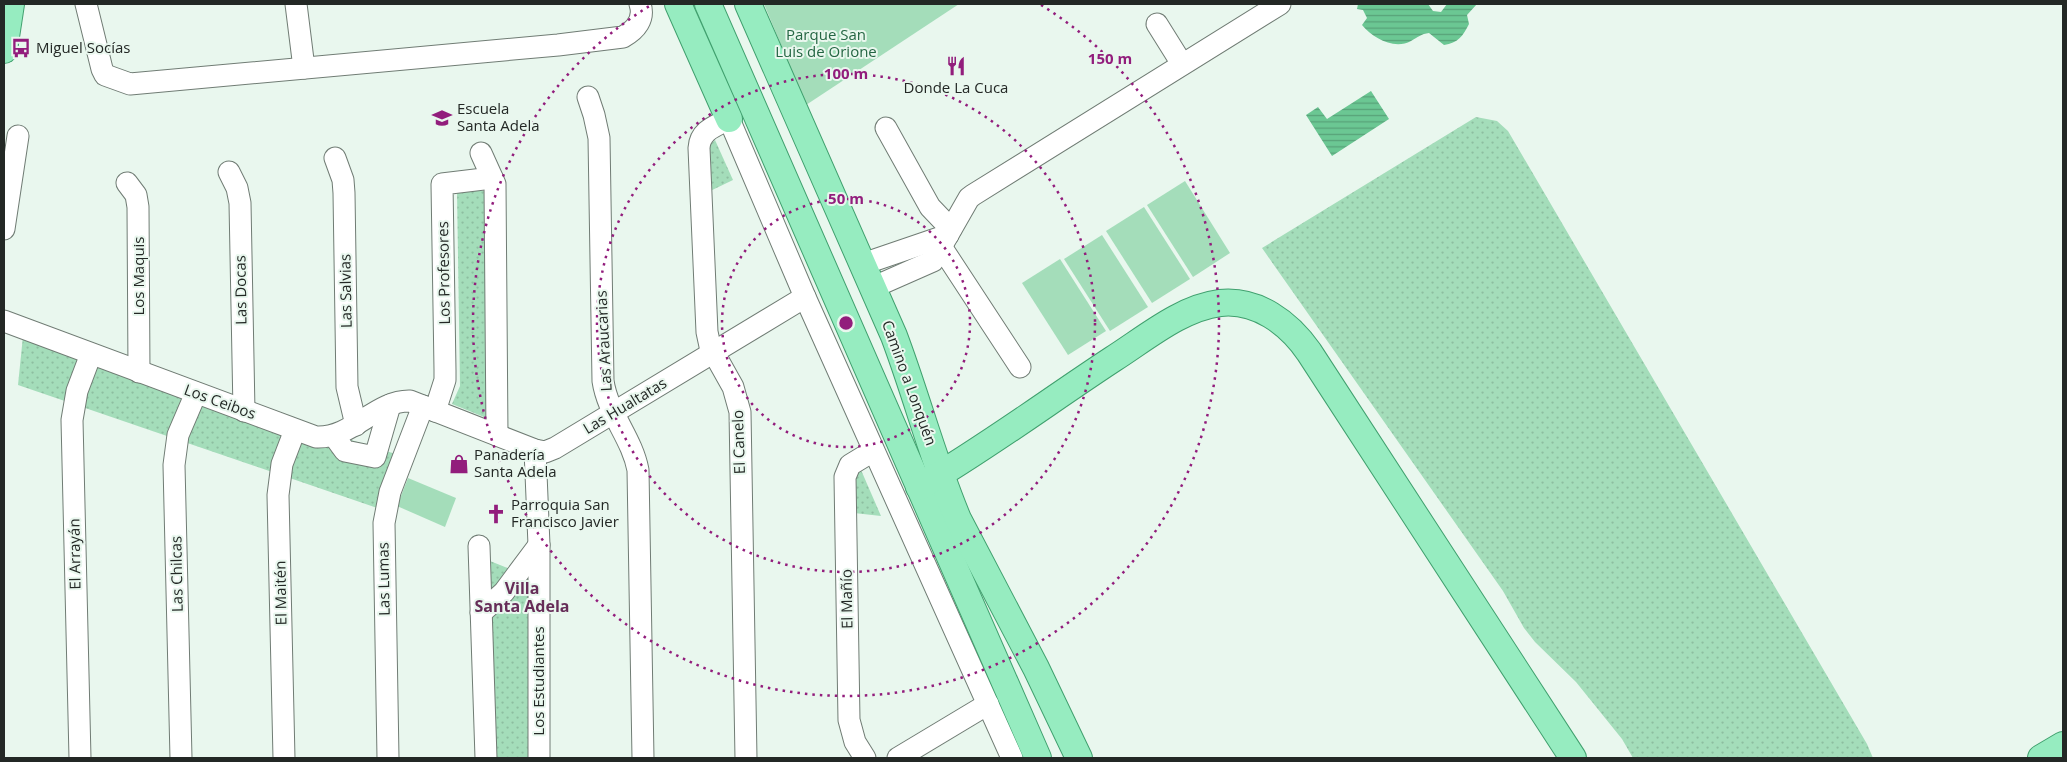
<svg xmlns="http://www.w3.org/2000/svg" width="2067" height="762" viewBox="0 0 2067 762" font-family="'Open Sans',sans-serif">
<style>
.grass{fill:url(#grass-dots)}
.green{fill:#a4ddba}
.water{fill:url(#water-rules)}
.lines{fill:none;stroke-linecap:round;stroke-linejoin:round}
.minor-casing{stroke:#707c74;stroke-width:23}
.major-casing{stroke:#40a06e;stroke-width:28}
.minor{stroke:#fff;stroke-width:21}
.major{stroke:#96ecc0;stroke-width:26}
.ring{fill:none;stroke:#921d7c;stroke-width:2.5;stroke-dasharray:2.5 5}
.labels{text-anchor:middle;stroke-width:4;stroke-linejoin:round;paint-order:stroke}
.park-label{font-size:15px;fill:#246643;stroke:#e9f7ee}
.poi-label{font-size:15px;fill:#232825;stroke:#e9f7ee;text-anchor:start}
.street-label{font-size:15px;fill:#232825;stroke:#e9f7ee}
.neighbourhood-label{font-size:16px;font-weight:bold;fill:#662d58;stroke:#e9f7ee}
.centre{fill:#921d7c;stroke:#e9f7ee;stroke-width:2.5}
.ring-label{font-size:15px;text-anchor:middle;font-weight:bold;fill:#921d7c;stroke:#e9f7ee;stroke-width:4;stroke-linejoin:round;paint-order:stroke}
</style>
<defs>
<pattern id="grass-dots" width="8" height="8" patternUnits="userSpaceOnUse" patternTransform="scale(1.25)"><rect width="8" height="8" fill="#a4ddba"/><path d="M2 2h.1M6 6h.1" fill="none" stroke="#8dbea0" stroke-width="1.8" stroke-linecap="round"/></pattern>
<pattern id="water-rules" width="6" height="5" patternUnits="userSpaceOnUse" patternTransform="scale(1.25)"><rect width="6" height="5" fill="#6bc793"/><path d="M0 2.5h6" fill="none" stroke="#58a278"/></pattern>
</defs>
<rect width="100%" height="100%" fill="#e9f7ee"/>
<g class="grass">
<path d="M1476 117 1497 121 1508 131 1867 744 1873 758H1633L1622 739 1576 682 1535 642 1524 628 1503 591 1262 248Z"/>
<path d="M715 140 733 180 706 193 705 149Z"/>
<path d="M457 191H491L489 419 452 404 460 386Z"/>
<path d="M23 336 405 457 386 511 18 385Z"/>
<path d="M861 470 881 516 854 513 851 478Z"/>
<path d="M485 559 515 571 527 566 535 634 536 758H492Z"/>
</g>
<g class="green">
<path d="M764 4H959L806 105Z"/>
<path d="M1185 181 1230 253 1193 277 1147 205Z"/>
<path d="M1144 207 1190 279 1152 303 1106 231Z"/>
<path d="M1102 235 1148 307 1110 331 1064 259Z"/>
<path d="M1060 259 1106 331 1068 355 1022 283Z"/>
<path d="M408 478 456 498 445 527 397 506Z"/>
</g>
<g class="water">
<path d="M1358 4H1428L1433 11 1441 12 1447 4H1477L1467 15 1469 24C1463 36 1458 43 1444 45L1429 33C1421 34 1418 37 1411 41 1394 50 1373 38 1362 25L1367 18 1363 10 1357 9Z"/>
<path d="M1371 91 1389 119 1332 156 1306 115 1318 107 1327 119Z"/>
</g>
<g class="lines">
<defs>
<g id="minor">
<path d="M86 4 102 69 105 75 130 84 558 45 623 37C636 30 645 19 640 4"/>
<path d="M296 4 304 68"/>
<path d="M1157 24 1182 64"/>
<path d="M588 97 594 115 599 138 603 381C608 414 632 438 638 470L643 758"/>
<path d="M886 128 930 207 951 229"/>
<path d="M481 153 495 184 497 435"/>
<path d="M335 158 343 180 344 193 347 387 356 425"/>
<path d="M229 172 237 188 240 203 244 411"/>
<path d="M127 183 136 195 138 207 139 372"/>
<path d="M4 229 18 136"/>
<path d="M942 248 1020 367"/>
<path d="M863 264 948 235"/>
<path d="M874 287 933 261 969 198 973 195 1280 4"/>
<path d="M4 321 316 437C352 439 376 400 410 401L535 450 545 452 555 448 805 297"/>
<path d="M435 411 445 380V370L442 184 492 178"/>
<path d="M334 436 345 451 375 457 390 405"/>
<path d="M535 450 539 545V758"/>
<path d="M479 546 486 758"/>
<path d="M481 613 504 592 539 545"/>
<path d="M80 758 72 420 77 391 91 354"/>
<path d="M181 758 174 465 178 435 196 393"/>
<path d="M284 758 278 495 282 464 295 430"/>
<path d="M388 758 384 523 390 492 423 406"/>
<path d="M746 758 740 412 733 387 710 346 707 332 699 148C700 130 716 126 729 119L805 297 1012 758"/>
<path d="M865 758 855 742 849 720 845 477 850 465 873 451"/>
<path d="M898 758 988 704"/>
</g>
<g id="major">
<path d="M678 4 729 119"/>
<path d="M708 4 1038 758"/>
<path d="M748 4 894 336C917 397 933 460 958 519L1036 668 1079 758"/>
<path d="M4 50 11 4"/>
<path d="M919 487C986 448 1049 401 1113 359 1146 338 1181 308 1220 303 1257 299 1289 323 1309 352L1573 758"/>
<path d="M2041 758 2063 745"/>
</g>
</defs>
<use href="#minor" class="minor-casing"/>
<use href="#major" class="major-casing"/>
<use href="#minor" class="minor"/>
<use href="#major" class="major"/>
</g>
<g class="ring">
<circle cx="846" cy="323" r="124"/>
<circle cx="846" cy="323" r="249"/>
<path d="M1041 5A373 373 0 1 1 651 5"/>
</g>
<defs>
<symbol id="bus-bare" viewBox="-9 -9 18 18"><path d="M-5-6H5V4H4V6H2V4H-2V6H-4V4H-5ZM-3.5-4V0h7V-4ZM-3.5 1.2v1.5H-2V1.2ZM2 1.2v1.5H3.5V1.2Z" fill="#921d7c" stroke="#e9f7ee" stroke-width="2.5" paint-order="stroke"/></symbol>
<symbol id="restaurant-bare" viewBox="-9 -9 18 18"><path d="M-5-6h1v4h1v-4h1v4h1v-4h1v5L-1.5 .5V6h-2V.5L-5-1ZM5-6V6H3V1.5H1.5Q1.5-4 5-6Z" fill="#921d7c" stroke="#e9f7ee" stroke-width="2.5" paint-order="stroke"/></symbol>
<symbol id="school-bare" viewBox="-9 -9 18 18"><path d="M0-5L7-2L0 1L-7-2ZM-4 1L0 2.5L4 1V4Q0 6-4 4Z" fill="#921d7c" stroke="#e9f7ee" stroke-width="2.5" paint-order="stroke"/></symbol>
<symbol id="shop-bare" viewBox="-9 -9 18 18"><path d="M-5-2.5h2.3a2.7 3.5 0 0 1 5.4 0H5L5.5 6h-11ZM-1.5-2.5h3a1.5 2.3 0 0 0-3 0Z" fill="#921d7c" stroke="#e9f7ee" stroke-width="2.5" paint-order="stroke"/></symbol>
<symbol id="church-bare" viewBox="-9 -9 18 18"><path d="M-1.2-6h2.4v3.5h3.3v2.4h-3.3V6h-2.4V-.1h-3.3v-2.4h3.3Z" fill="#921d7c" stroke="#e9f7ee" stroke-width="2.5" paint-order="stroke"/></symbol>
</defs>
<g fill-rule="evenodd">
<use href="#bus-bare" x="7" y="34" width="28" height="28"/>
<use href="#restaurant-bare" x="942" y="52" width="28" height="28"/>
<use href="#school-bare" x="428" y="104" width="28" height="28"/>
<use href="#shop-bare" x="445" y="450" width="28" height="28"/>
<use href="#church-bare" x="482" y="500" width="28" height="28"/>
</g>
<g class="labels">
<g class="park-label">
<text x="826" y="40">Parque San<tspan x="826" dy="17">Luis de Orione</tspan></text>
</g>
<g class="poi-label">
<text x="36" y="53">Miguel Socías</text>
<text x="956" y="93" text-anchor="middle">Donde La Cuca</text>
<text x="457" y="114">Escuela<tspan x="457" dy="17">Santa Adela</tspan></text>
<text x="474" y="460">Panadería<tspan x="474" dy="17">Santa Adela</tspan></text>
<text x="511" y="510">Parroquia San<tspan x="511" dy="17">Francisco Javier</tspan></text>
</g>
<g class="street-label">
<text transform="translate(444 273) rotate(-91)" y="5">Los Profesores</text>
<text transform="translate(139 276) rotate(-90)" y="5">Los Maquis</text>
<text transform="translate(241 290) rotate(-91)" y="5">Las Docas</text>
<text transform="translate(346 291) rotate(-91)" y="5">Las Salvias</text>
<text transform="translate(604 341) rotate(-93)" y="5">Las Araucarias</text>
<text transform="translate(909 383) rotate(70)" y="5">Camino a Lonquén</text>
<text transform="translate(220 402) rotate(20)" y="5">Los Ceibos</text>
<text transform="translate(625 406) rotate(-31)" y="5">Las Hualtatas</text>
<text transform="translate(739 442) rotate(-92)" y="5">El Canelo</text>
<text transform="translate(75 554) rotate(-91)" y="5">El Arrayán</text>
<text transform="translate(177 574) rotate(-91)" y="5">Las Chilcas</text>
<text transform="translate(384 579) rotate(-91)" y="5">Las Lumas</text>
<text transform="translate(281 593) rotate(-91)" y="5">El Maitén</text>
<text transform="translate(847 599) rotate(-91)" y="5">El Mañío</text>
<text transform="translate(539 681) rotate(-90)" y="5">Los Estudiantes</text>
</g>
<g class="neighbourhood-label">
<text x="522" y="594">Villa<tspan x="522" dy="18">Santa Adela</tspan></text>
</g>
</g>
<circle cx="846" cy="323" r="8" class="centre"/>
<g class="ring-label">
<text x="1110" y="64">150 m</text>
<text x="846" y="79">100 m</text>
<text x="846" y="204">50 m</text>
</g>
<rect width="2067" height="762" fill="none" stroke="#232825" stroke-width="10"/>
</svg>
